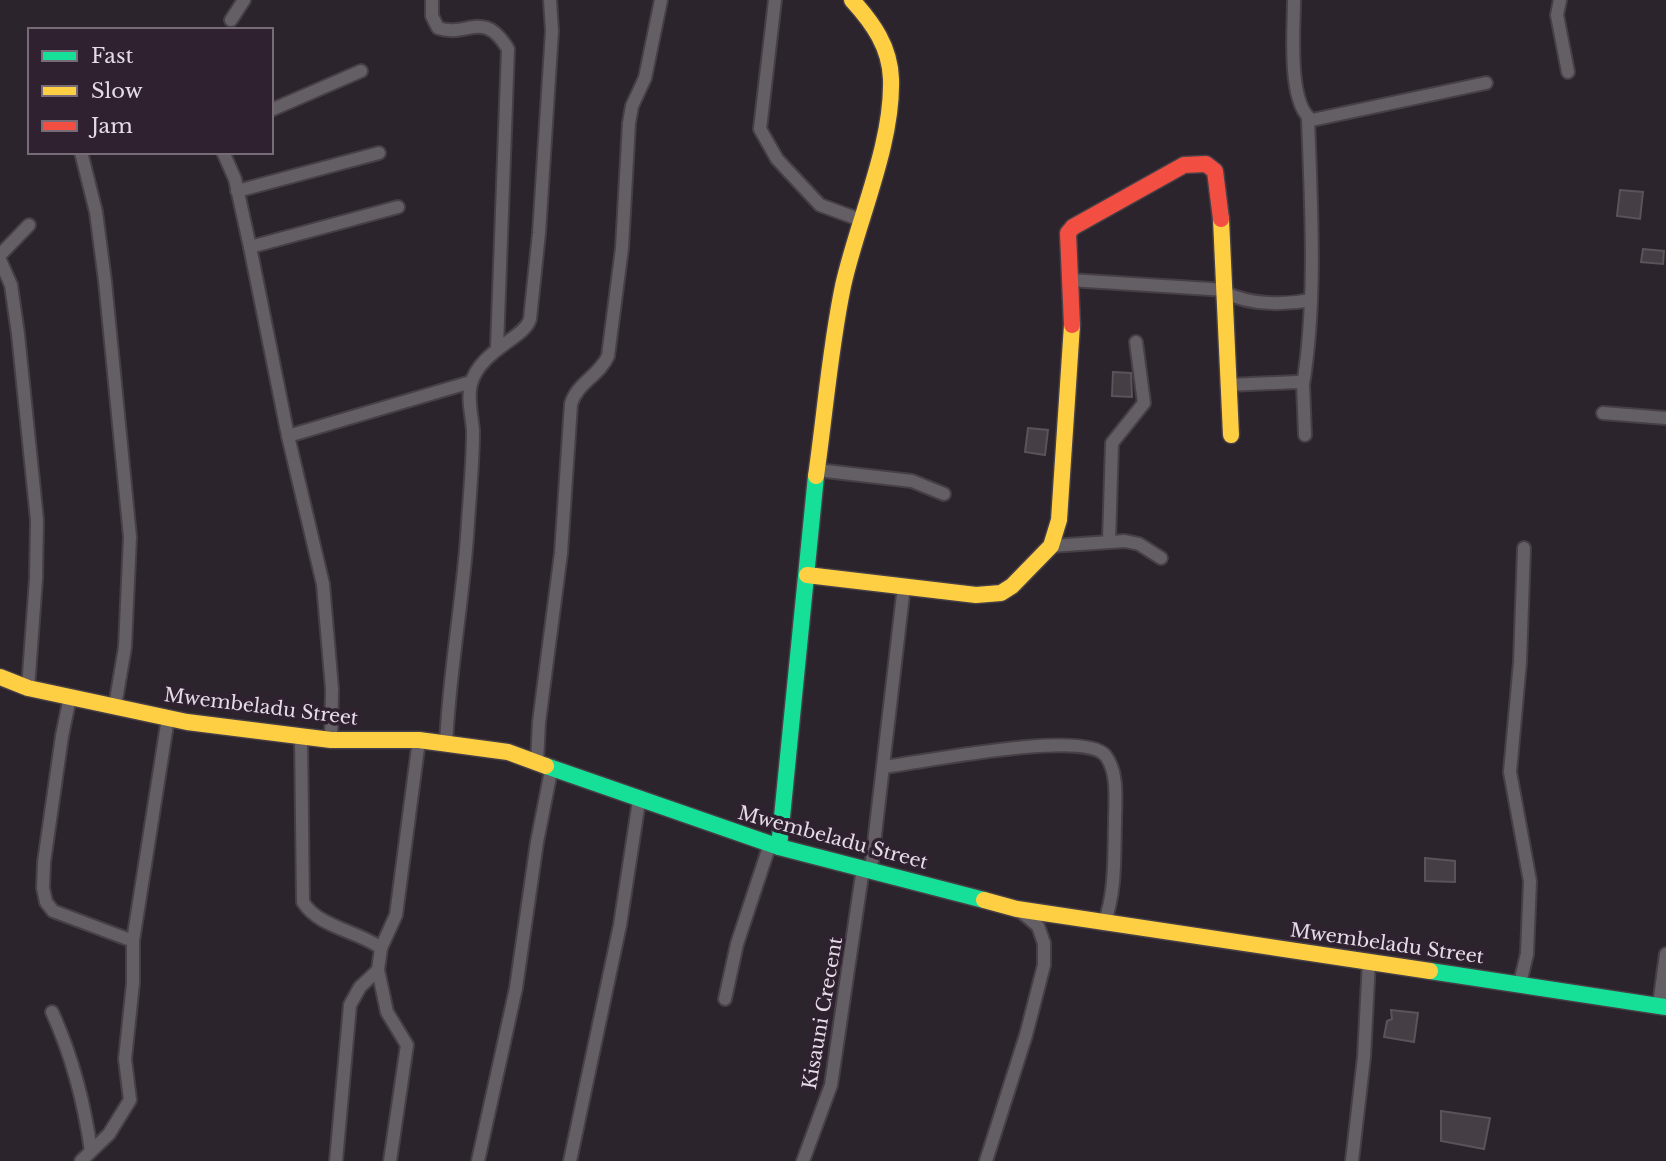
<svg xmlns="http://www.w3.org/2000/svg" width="1666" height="1161" viewBox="0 0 1666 1161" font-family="'Libre Baskerville',serif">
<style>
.building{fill:#453e45;stroke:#5a535a;stroke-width:2}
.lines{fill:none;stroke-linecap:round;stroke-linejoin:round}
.street-casing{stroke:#463f46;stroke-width:16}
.fast-casing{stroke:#463f46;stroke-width:19}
.slow-casing{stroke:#463f46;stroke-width:19}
.jam-casing{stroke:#463f46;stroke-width:19}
.street{stroke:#645f64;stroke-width:12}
.fast{stroke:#16e098;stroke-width:16}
.slow{stroke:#ffcf43;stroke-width:16}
.jam{stroke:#f24e42;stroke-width:16}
.labels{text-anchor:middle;stroke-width:7;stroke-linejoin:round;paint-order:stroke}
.street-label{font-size:19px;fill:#e4dbe4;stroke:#2f212f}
</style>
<rect width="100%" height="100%" fill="#2c242c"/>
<g class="building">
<path d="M1620 190 1643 192 1640 219 1617 216Z"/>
<path d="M1643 249 1664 251 1663 264 1641 262Z"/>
<path d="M1113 372 1131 373 1132 397 1112 396Z"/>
<path d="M1028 428 1048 430 1045 455 1025 452Z"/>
<path d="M1425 858 1455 861V882L1425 881Z"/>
<path d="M1391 1010 1418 1013 1414 1042 1384 1037 1387 1021 1392 1019Z"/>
<path d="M1441 1111 1490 1118 1484 1149 1441 1141Z"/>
</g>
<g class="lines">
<defs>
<g id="street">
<path d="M432 0V16L438 28C468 38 483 8 508 49L497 347"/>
<path d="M775 0 760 129 777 159 820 205 861 220"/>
<path d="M1294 0C1294 28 1287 104 1312 120L1486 83"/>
<path d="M1560 0 1557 15 1568 72"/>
<path d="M231 20 244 0"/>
<path d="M271 110 361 71"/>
<path d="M81 152 96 212 105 281 130 537 125 647 115 706"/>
<path d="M223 152 235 179 250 247 288 436 323 584 332 689 331 740"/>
<path d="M237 191 379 153"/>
<path d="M250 247 398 207"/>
<path d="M0 255 29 225"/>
<path d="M0 260 11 285 18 334 37 520 36 579 28 688"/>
<path d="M1070 280 1226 290"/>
<path d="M1226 293C1250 305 1285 305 1311 300"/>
<path d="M1228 385 1297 382 1303 385 1305 435"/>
<path d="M1303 385C1317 298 1311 206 1308 118"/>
<path d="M1603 413 1666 418"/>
<path d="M288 436 471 382"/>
<path d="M817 470 912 481 944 494"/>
<path d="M1109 541 1112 443 1144 403 1136 342"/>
<path d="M1051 546 1125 541 1139 544 1161 558"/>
<path d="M70 697 62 736 44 862 43 888 46 902 53 911 133 941"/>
<path d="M301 736 303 902C318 927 358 931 381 948"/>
<path d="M446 745C449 670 464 597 468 522 470 492 473 461 473 431 472 416 467 398 471 384 480 350 525 338 530 319L539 233 552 31 550 0"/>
<path d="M537 762 539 722 561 553 571 404C577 383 599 376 608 356L622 248 629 123 632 106 645 78 661 0"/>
<path d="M883 767C920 763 1082 729 1105 755 1119 772 1115 802 1115 823 1114 857 1116 891 1104 924"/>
<path d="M871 869 904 586"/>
<path d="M1520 983 1527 954 1530 881 1510 772 1520 662 1524 548"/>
<path d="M725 999 737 944 770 844"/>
<path d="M1659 1005 1666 954"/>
<path d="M52 1012C73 1058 84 1101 91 1151"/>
<path d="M81 1161 109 1134 130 1100 125 1059 133 983V941L168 718"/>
<path d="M336 1161 350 1005 360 987 378 970"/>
<path d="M390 1161 407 1045 387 1012 378 970 381 948 396 915 419 740"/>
<path d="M478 1161 516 988 537 842 552 766"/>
<path d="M570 1161 620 925 639 801"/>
<path d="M803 1161 831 1085 863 868"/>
<path d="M986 1161 1026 1035 1044 965V943L1038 926 1020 911"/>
<path d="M1352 1161 1364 1057 1369 961"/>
</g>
<g id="fast">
<path d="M546 766 779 847 984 900"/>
<path d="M779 847 816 476"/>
<path d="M1430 971 1666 1007"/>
</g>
<g id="slow">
<path d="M1221 219 1231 435"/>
<path d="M816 476C825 414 830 348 843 286 857 222 893 145 891 79 890 47 873 23 852 0"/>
<path d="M807 575 976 595 1001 593 1012 586 1051 546 1059 520 1072 325"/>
<path d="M0 677 28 688 187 722 331 740H419L508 752 546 766"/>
<path d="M984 900 1017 909 1430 971"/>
</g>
<path id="jam" d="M1072 325 1068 233 1073 227 1184 165 1206 164 1215 171 1221 219"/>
</defs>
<use href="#street" class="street-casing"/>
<use href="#fast" class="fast-casing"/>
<use href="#slow" class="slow-casing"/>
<use href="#jam" class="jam-casing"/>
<use href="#street" class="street"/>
<use href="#fast" class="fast"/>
<use href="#slow" class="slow"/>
<use href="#jam" class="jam"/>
</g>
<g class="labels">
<g class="street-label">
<text transform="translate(261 706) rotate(7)" y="7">Mwembeladu Street</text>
<text transform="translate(833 837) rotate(15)" y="7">Mwembeladu Street</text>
<text transform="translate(1387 943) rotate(8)" y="7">Mwembeladu Street</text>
<text transform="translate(822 1013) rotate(-80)" y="7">Kisauni Crecent</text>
</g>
</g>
<rect x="28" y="28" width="245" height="126" fill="#2f212f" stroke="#776b77" stroke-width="2"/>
<rect x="42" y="51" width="35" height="10" fill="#16e098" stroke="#776b77" stroke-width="2"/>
<text x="91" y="63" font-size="21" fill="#e4dbe4">Fast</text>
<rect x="42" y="86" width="35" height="10" fill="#ffcf43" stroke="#776b77" stroke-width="2"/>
<text x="91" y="98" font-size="21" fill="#e4dbe4">Slow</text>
<rect x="42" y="121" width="35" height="10" fill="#f24e42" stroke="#776b77" stroke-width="2"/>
<text x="91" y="133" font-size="21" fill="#e4dbe4">Jam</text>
</svg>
